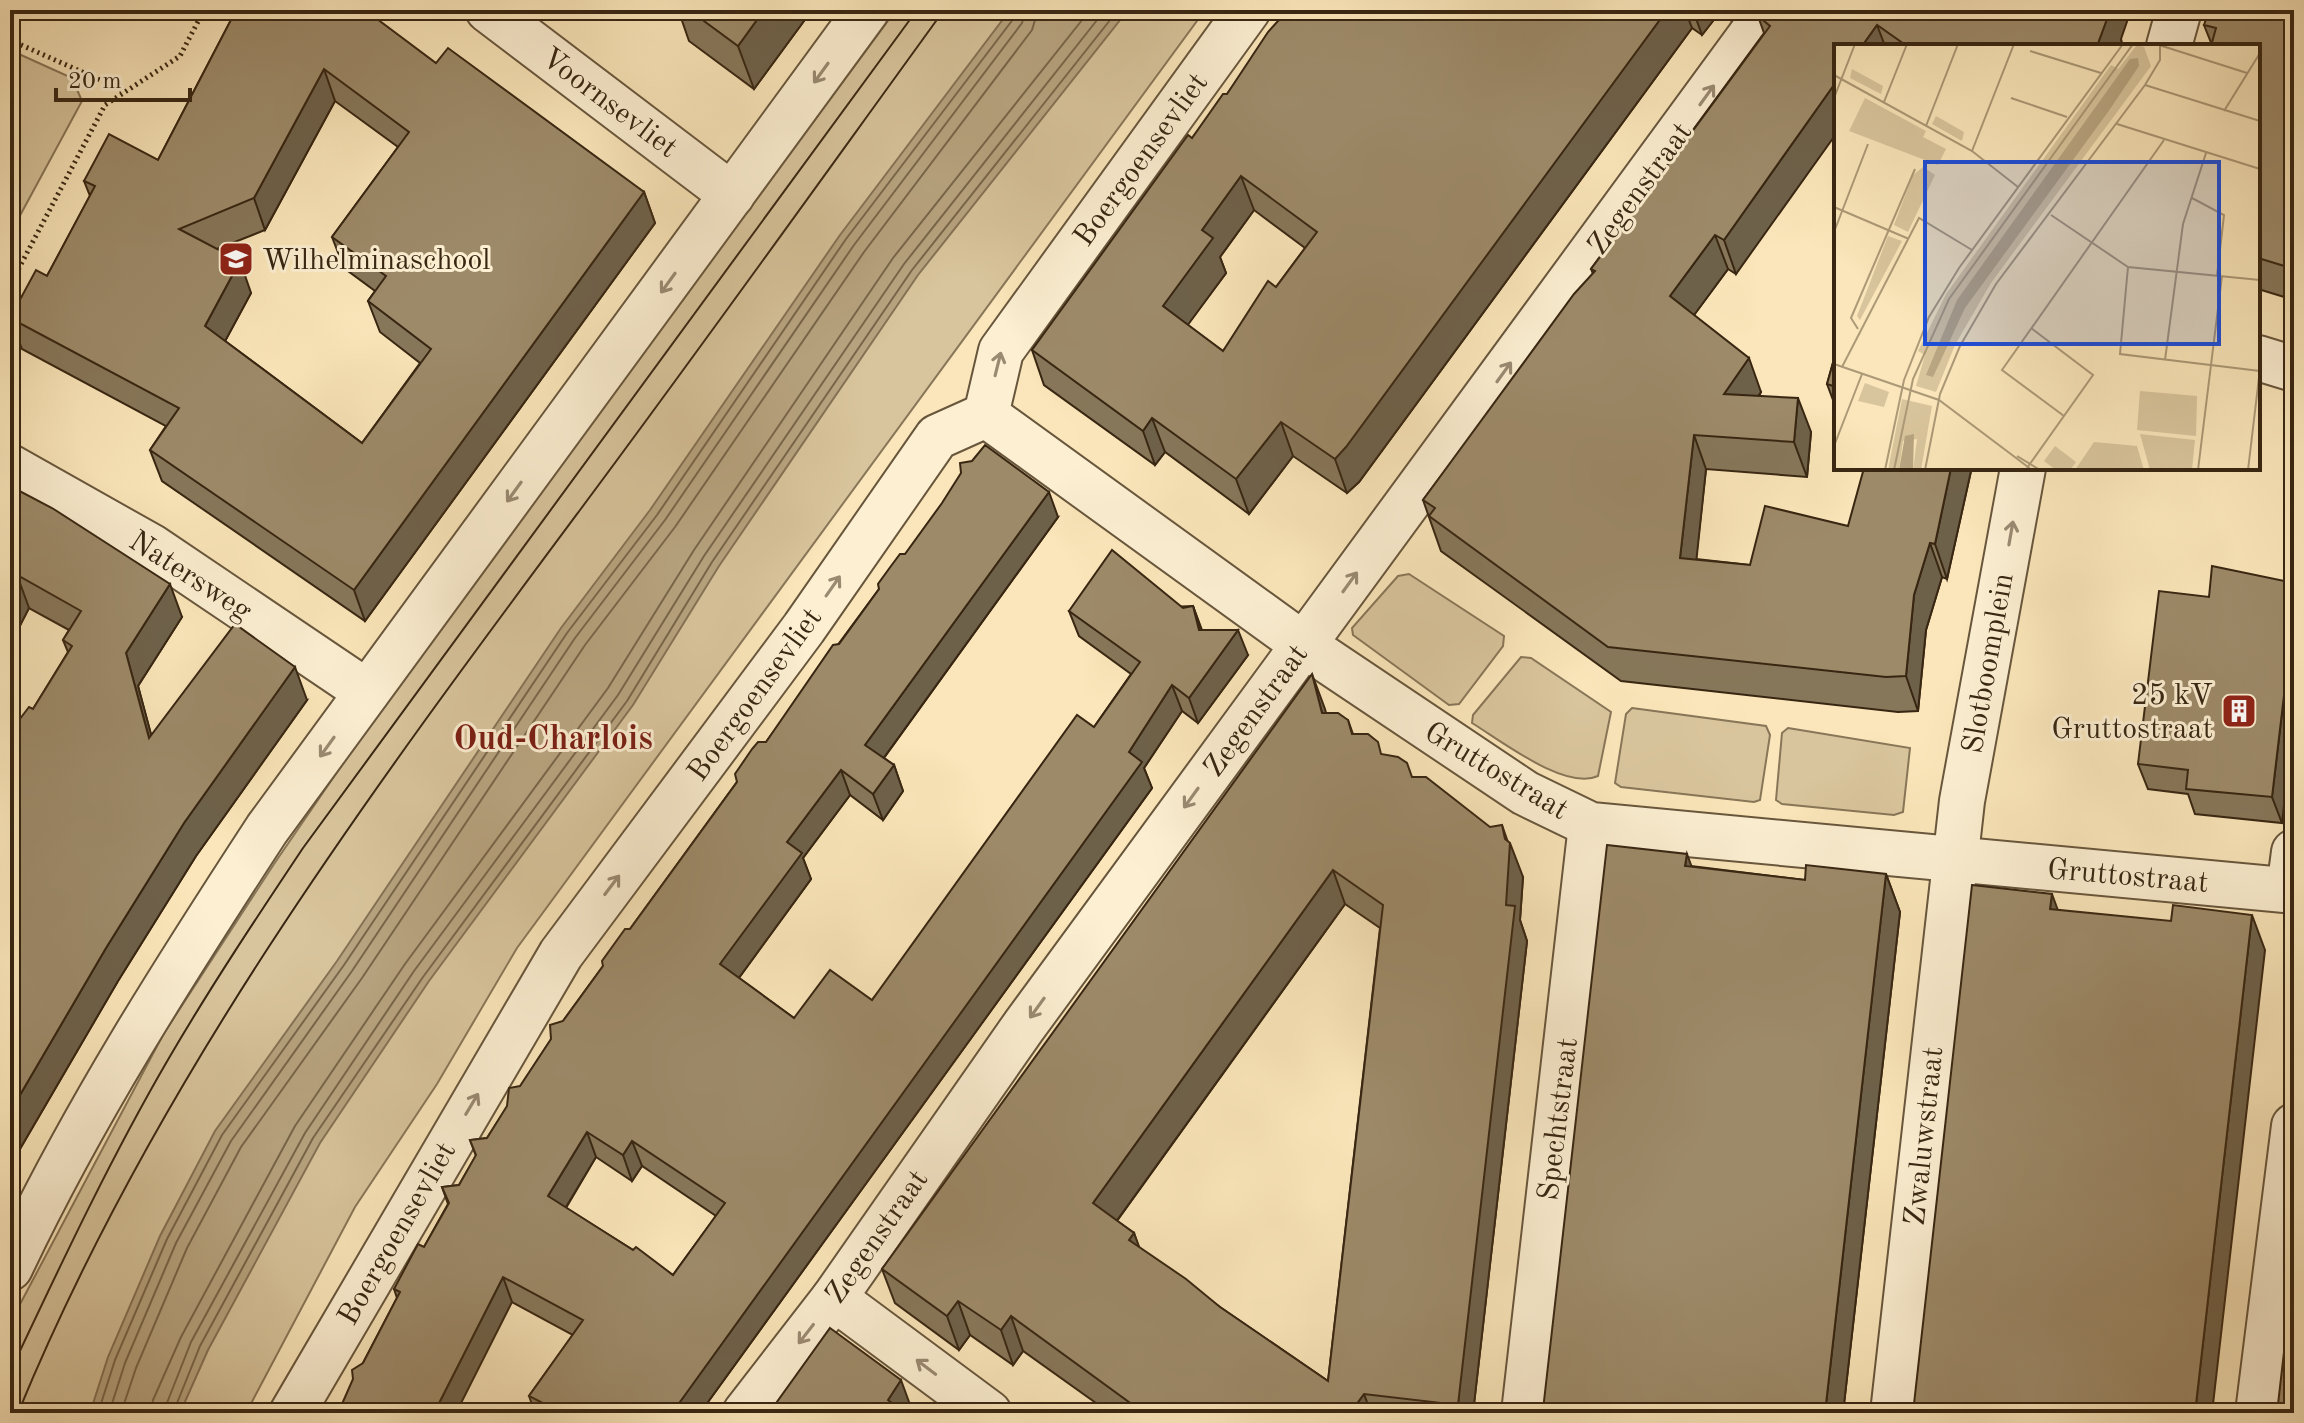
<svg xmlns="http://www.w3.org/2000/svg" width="2304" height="1423" viewBox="0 0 2304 1423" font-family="'Old Standard TT',serif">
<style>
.green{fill:#d9c59d;stroke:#887658;stroke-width:2}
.water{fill:#b8a581;stroke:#857255;stroke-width:2}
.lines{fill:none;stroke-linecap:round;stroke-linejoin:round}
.shore{stroke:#78664a;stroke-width:2}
.minor-casing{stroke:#68563c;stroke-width:48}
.path{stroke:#382612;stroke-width:5;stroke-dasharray:2 4;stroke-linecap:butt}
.minor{stroke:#fcefd2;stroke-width:44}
.tram{stroke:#382612;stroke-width:2}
.wall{fill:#87775a;stroke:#382612;stroke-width:2;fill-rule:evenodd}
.shaded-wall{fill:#6e614a;stroke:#382612;stroke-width:2}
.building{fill:#9d8a69;stroke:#382612;stroke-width:2;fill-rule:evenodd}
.oneway{stroke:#9a8a72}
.labels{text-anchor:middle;stroke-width:6;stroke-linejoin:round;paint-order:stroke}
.street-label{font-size:30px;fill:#382612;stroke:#fcefd2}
.poi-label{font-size:30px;fill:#382612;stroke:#fcefd2;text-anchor:start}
.quarter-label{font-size:34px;font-weight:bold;fill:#7a1f14;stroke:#fcefd2}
.inset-road{fill:none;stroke:#ac9977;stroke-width:2}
.view{fill:#1d4ed8;fill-opacity:0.15;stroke:#1d4ed8;stroke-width:4}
.inset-edge{fill:none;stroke:#382612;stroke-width:4}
</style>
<rect width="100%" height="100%" fill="#fae6ba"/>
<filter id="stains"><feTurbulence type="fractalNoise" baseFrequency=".0025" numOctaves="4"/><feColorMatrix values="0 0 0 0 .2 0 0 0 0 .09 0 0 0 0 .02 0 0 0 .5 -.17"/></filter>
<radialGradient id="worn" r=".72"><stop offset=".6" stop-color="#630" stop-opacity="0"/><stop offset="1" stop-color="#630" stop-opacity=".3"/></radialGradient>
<g class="green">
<path d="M896 10H1205L517 948 437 1084 355 1207 246 1413H10V1323L164 1033 274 864 416 657Z"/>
<path d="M10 50 72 78 82 101 10 234Z"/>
<path d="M1409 574 1504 636 1503 646 1459 704 1449 705 1353 635 1352 628 1398 576Z"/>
<path d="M1521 657 1531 658 1611 712 1598 776C1565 791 1500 740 1472 723L1473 715Z"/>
<path d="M1632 708 1766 726 1770 735 1760 800 1754 802 1621 787 1615 783 1626 714Z"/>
<path d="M1788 728 1910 748 1903 812 1894 815 1782 804 1776 800 1782 733Z"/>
</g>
<path class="water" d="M1010 10H1128L918 275 719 566 633 705 429 981 320 1143 208 1350 180 1413H90L108 1357 160 1236 215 1131 337 961 561 628 650 510 840 235Z"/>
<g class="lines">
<g class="shore">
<path d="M98 1413 115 1360 167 1239 222 1135 344 965 567 633 657 515 846 239 1014 18 1016 10"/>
<path d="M109 1413 125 1363 176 1243 231 1141 352 971 575 638 665 520 854 245 1022 23 1026 10"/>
<path d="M121 1413 136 1368 187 1248 241 1147 362 978 585 645 675 527 864 252 1032 30 1038 10"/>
<path d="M151 1413 153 1400 181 1337 295 1126 405 964 608 688 694 550 893 258 1090 10"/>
<path d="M163 1413 191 1342 305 1133 414 971 618 695 704 556 904 264 1105 10"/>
<path d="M173 1413 200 1346 313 1138 423 977 627 701 712 562 912 270 1118 10"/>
</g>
<defs>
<g id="minor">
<path d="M488 10 732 195"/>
<path d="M2169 46 2179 10"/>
<path d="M2258 358 2294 369"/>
<path d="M986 415 1304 645 1525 793 1591 825 2294 891"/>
<path d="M10 467 152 547 367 692"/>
<path d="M2289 890 2294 852"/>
<path d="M10 1268C82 1115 175 970 267 829L867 10"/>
<path d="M834 1298 989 1413"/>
<path d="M292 1413 561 954 804 628 937 437 986 415 1001 351 1248 10"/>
<path d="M745 1413 834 1298 1024 1026 1769 10"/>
<path d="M1524 1413 1591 825"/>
<path d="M1893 1413 1962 801 2023 468"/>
<path d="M2258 1413 2294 1126"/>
</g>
</defs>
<use href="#minor" class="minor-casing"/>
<g class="path">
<path d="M10 40 125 91"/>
<path d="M10 285 105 105 180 56 204 10"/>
</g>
<use href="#minor" class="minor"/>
<g class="tram">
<path d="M10 1372C60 1266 110 1159 169 1058 211 986 257 917 303 848L917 10"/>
<path d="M18 1413C154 1082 368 795 580 510 703 345 823 177 944 10"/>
</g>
</g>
<g class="wall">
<path d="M673 10H812L754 89 689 41 680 15Z"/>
<path d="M1288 10H1738L1731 20 1720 12 1702 35 1692 28 1359 482 1347 493 1293 456 1249 514 1165 452 1155 465 1044 385 1032 350 1192 138 1227 94ZM1254 210 1305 248 1276 287 1223 351 1187 325 1226 273 1220 257Z"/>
<path d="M2294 10V300L2258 289V46L2212 45 2204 25Z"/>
<path d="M1758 16 2121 39 2122 45 1836 46 1736 274 1728 269 1694 315 1761 392 1759 396 1811 432 1807 477 1706 469 1696 559 1750 565 1848 526 1971 471 1947 579 1942 577 1926 630 1918 711 1898 712 1621 681 1441 551 1423 500 1593 274 1591 269 1764 33Z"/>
<path d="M232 18 436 63 644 192 655 223 365 621 162 481 150 450 166 426 22 349 10 318 47 276 90 196 84 181 158 160ZM335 101 398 147 332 237 344 268 375 291 368 301 380 332 420 363 362 443 225 341 251 293 217 249 265 230Z"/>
<path d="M1836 352V408L1827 384Z"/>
<path d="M10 486 182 617 138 686 151 735 307 700 196 856 118 981 10 1166V732L33 709 68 652 63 640 69 630 29 608 10 645Z"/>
<path d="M1058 517 884 758 894 765 903 791 883 820 850 795 803 858 811 879 739 978 794 1018 872 1000 1094 727 1131 674 1079 636 1069 611 1193 606 1202 630 1248 655 1198 723 1182 711 1144 768 1152 788 700 1413H535L529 1396 573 1335 512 1302 363 1363 397 1298 394 1289 424 1247 448 1204 442 1187 459 1185 476 1156 470 1140 487 1138 563 1021 766 742 905 554ZM596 1157 632 1181 642 1166 716 1216 673 1275 566 1208Z"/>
<path d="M2209 597 2282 823 2195 814 2188 794 2148 789 2138 764Z"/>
<path d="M1326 713 1348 720 1353 734 1382 755 1412 777 1523 877 1520 920 1527 941 1473 1413H1110L1023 1351 1013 1365 970 1335 959 1350 895 1303 882 1269ZM1345 904 1380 928 1328 1381 1220 1307 1139 1248 1134 1233 1117 1221Z"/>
<path d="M1691 866 1805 880 1886 874 1900 912 1843 1413H1544L1543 1410Z"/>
</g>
<g class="shaded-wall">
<path d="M764 10H812L754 89 738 46Z"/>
<path d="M1667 10H1685L1692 28 1359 482 1347 493 1335 459Z"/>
<path d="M1693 10H1719L1720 12 1702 35Z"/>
<path d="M1727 10H1738L1731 20Z"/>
<path d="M2110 10H2131L2121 39 2122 46H2097Z"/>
<path d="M1877 25 1885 46H1862Z"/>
<path d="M324 69 335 101 265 230 254 198Z"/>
<path d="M1836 82V134L1736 274 1724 240Z"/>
<path d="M1241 176 1254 210 1220 257 1226 273 1176 341 1163 306 1202 230Z"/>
<path d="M644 192 655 223 365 621 354 590Z"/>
<path d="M1715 235 1728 269 1683 330 1670 296Z"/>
<path d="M240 261 251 293 216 358 205 326Z"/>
<path d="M1749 358 1761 392 1736 428 1724 394Z"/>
<path d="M1798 398 1811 432 1807 477 1794 442Z"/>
<path d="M1152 418 1165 452 1155 465 1143 431Z"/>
<path d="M1281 422 1293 456 1249 514 1236 479Z"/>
<path d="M1694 435 1706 469 1693 592 1680 558Z"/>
<path d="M1951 468H1975L1971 471 1947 579 1935 544Z"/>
<path d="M1049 492 1058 517 875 770 865 745Z"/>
<path d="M1930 543 1942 577 1926 630 1918 711 1906 676 1914 595Z"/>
<path d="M17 575 29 608 10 645V589Z"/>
<path d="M170 584 182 617 138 686 161 771 149 738 126 653Z"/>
<path d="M1193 606 1202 632 1199 630Z"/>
<path d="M2294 611V716L2282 823 2272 797Z"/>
<path d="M1238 630 1248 655 1198 723 1189 698Z"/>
<path d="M295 667 307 700 196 856 118 981 10 1166V1112L106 948 184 823Z"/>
<path d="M1312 674 1325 709 1335 747 1322 713Z"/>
<path d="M1172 685 1182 711 1144 768 1152 788 700 1413H672L1129 752Z"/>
<path d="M894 765 903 791 883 820 873 794Z"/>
<path d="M841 770 850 795 803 858 811 879 730 990 720 964 787 842Z"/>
<path d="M1502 825 1510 848V843L1523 877 1520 920 1527 941 1473 1413H1461L1458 1405Z"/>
<path d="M1687 854 1701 892 1685 866Z"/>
<path d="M1333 870 1345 904 1105 1237 1093 1203Z"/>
<path d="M1886 874 1900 912 1843 1413H1825Z"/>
<path d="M2052 894 2065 930 2050 909Z"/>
<path d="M2252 915 2265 950 2212 1413H2195Z"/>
<path d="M587 1132 596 1157 557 1222 548 1196Z"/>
<path d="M632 1141 642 1166 632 1181 623 1155Z"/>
<path d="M1134 1233 1147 1268 1129 1240Z"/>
<path d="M503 1277 512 1302 456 1413H434Z"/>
<path d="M958 1301 970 1335 959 1350 947 1316Z"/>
<path d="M1011 1316 1023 1351 1013 1365 1001 1330Z"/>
<path d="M901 1380 913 1413H893L888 1400Z"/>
<path d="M1364 1394 1371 1413H1350Z"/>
</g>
<g class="building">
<path d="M237 10H365L436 63 448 48 644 192 354 590 150 450 179 408 10 318 36 270 47 276 95 186 84 181 109 134 158 160 232 18ZM324 69 409 132 332 237 386 276 368 301 431 349 362 443 205 326 240 261 179 229 254 198Z"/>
<path d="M689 10H764L738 46Z"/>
<path d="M1288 10H1667L1346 447 1335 459 1281 422 1236 479 1152 418 1143 431 1032 350 1188 135 1192 138 1223 94H1227L1268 32ZM1241 176 1317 232 1276 287 1268 281 1223 351 1163 306 1213 238 1202 230Z"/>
<path d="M1762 10 2110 11 2097 46H1907L1877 25 1862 46H1836V82L1724 240 1715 235 1670 296 1749 358 1724 394 1798 398 1794 442 1694 435 1680 558 1750 565 1765 506 1848 526 1864 468H1951L1935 544 1930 543 1914 595 1906 676 1886 677 1608 647 1429 516 1435 508 1423 500 1574 294 1595 271 1591 269 1770 26 1758 16Z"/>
<path d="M2209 10H2294V269L2258 258V46H2211L2216 28 2204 25Z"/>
<path d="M1836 352V387L1827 384Z"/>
<path d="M985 445 1049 492 865 745 894 765 873 794 841 770 787 842 802 853 720 964 794 1018 830 970 872 1000 1077 715 1094 727 1140 662 1069 611 1112 550 1183 608 1193 606 1199 630H1238L1189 698 1172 685 1129 752 1142 762 672 1413H562L529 1396 583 1320 503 1277 434 1413H338L353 1379 352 1370 363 1363 400 1292 394 1289 418 1244 424 1247 449 1203 442 1187 459 1185 476 1155 470 1140 487 1138 507 1106 509 1088 520 1086 551 1039 550 1025 563 1021 603 966 602 961 625 929H630L737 782 735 774 752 749 758 742H766L833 645 839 644 879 589 878 584 891 566 900 554H905L942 503 961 473 960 463 972 461ZM587 1132 623 1155 632 1141 725 1203 673 1275 636 1247 633 1250 548 1196Z"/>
<path d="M10 486 52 508 170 584 126 653 149 738 235 624 295 667 184 823 106 948 10 1112V732L29 707 33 709 72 646 63 640 81 611 17 575 10 589Z"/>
<path d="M2212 566 2294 583V611L2272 797 2186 789 2188 770 2138 764 2159 591 2209 597Z"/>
<path d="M1312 674 1322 713H1338L1348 720 1352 734H1368L1378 742 1381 754 1398 757 1407 763 1412 777H1426L1490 827 1502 825 1505 839 1510 843 1506 905 1515 906 1458 1405 1364 1394 1350 1413H1144L1011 1316 1001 1330 958 1301 947 1316 882 1269ZM1333 870 1383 905 1328 1381 1220 1307 1186 1279 1129 1240 1134 1233 1093 1203Z"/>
<path d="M1607 845 1687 854 1685 866 1805 880 1806 865 1886 874 1825 1413H1692L1624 1405 1623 1413H1572L1543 1410Z"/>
<path d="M1972 885 2052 894 2050 909 2171 921 2173 905 2252 915 2195 1413H1913Z"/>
<path d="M2294 1265V1413H2277Z"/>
<path d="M830 1328 901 1380 888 1400 905 1413H769Z"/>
</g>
<defs><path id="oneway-shaft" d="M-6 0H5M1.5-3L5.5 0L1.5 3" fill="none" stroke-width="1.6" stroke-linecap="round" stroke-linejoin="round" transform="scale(2)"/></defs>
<g class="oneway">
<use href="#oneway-shaft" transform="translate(821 73) rotate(126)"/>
<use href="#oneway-shaft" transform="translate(1707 95) rotate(-54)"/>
<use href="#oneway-shaft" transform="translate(668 283) rotate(126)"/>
<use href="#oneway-shaft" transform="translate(998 364) rotate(-76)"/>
<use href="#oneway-shaft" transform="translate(1504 372) rotate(-54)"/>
<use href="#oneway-shaft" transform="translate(514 492) rotate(126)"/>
<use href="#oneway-shaft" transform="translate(2011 533) rotate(-80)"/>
<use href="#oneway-shaft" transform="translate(1350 582) rotate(-54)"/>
<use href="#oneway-shaft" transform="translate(833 586) rotate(-55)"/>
<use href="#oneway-shaft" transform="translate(327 747) rotate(126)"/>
<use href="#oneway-shaft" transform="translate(1191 798) rotate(126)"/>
<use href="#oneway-shaft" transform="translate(612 885) rotate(-53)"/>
<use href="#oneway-shaft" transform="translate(1037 1008) rotate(126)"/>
<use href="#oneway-shaft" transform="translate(472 1104) rotate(-59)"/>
<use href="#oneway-shaft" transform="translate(806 1334) rotate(128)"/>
<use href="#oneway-shaft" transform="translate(926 1367) rotate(-143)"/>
</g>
<defs>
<symbol id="school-square" viewBox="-11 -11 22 22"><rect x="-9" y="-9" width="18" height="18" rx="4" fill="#8f2418" stroke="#fcefd2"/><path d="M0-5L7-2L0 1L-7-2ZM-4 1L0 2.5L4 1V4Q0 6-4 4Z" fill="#fff"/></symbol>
<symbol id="building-square" viewBox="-11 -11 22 22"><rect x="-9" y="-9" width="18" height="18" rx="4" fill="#8f2418" stroke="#fcefd2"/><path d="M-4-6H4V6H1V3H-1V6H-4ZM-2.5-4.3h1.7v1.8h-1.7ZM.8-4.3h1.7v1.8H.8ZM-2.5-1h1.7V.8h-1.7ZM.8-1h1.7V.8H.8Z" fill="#fff"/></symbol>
</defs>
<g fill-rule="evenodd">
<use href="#school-square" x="216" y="239" width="40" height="40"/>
<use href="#building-square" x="2219" y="691" width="40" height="40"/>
</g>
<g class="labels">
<g class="street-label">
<text transform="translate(610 102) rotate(37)" y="10">Voornsevliet</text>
<text transform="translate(1140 159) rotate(-54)" y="10">Boergoensevliet</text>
<text transform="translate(1639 188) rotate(-54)" y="10">Zegenstraat</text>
<text transform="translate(191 575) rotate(33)" y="10">Natersweg</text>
<text transform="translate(1987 663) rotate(-80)" y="10">Slotboomplein</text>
<text transform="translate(754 694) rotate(-54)" y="10">Boergoensevliet</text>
<text transform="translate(1255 710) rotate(-54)" y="10">Zegenstraat</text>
<text transform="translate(1497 770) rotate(31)" y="10">Gruttostraat</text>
<text transform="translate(2128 875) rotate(5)" y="10">Gruttostraat</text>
<text transform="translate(1557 1119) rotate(-83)" y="10">Spechtstraat</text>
<text transform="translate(1923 1136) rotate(-84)" y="10">Zwaluwstraat</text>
<text transform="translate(396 1233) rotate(-60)" y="10">Boergoensevliet</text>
<text transform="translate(876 1236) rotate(-55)" y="10">Zegenstraat</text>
</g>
<g class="poi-label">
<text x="262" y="269">Wilhelminaschool</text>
<text x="2213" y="704" text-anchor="end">25 kV<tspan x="2213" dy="34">Gruttostraat</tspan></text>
</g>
<g class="quarter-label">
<text x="553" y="749">Oud-Charlois</text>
</g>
</g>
<g transform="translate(1834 44)">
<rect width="426" height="426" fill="#fae6ba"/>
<path d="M303 1 310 3 317 22 157 239 121 301 102 348 82 342 91 311 84 307 112 250 277 21 284 25ZM18 25 49 42 47 50 16 34ZM31 54 92 87 89 93 112 105 104 121 15 87ZM102 72 130 88 128 97 98 80ZM89 123 101 131 74 188 60 181 79 131ZM54 192 68 197 26 276 23 272ZM31 339 55 348 50 363 24 357ZM306 347 363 352 362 392 303 386ZM68 355 98 362 87 426H79L83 395 69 397 65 426H54ZM306 390 361 396 358 426H316ZM260 398 303 402 310 426H241ZM221 402 242 418 236 426H222L210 417Z" fill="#d9c59d"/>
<path d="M304 14 305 22 274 68 131 264 99 333 92 331 123 256 296 15ZM80 390 79 426H65L71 392Z" fill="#b8a581"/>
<path class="inset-road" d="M325 1 413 29M196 7 267 29M0 31 138 107 184 143M311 41 426 77M0 54 21 0M177 54 233 73M50 58 73 0M390 67 426 9M283 80 426 125M92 82 124 0M138 107 180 0M358 154 390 171 383 232M0 163 75 195M217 171 294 223 426 236M0 188 34 100M294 223 286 310 426 327M24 285 17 274 81 125M331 316 349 180 372 109M0 320 105 356 198 426M8 323 85 174 138 206M230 372 168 326 330 96M0 402 28 330M183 412 206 426M193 424 259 331 197 284M51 426 70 336 95 273 125 224 289 0M60 426 79 335 115 255 299 0M91 426 106 350 126 302 162 240 311 41 326 16V1M364 426 388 232M414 426 426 325"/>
<path class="view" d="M91 118H385V300H91Z"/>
<rect width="426" height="426" class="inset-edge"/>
</g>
<rect width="2304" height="1423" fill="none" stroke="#fae6ba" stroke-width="40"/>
<rect x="12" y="12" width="2280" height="1399" fill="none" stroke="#382612" stroke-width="4"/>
<rect x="20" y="20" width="2264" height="1383" fill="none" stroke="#382612" stroke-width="2"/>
<path d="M56 88v12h134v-12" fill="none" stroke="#382612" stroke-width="4"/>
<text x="68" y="88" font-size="24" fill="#382612" stroke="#fcefd2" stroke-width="6" paint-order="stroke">20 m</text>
<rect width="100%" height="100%" filter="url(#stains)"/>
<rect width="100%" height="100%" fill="url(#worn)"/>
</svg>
